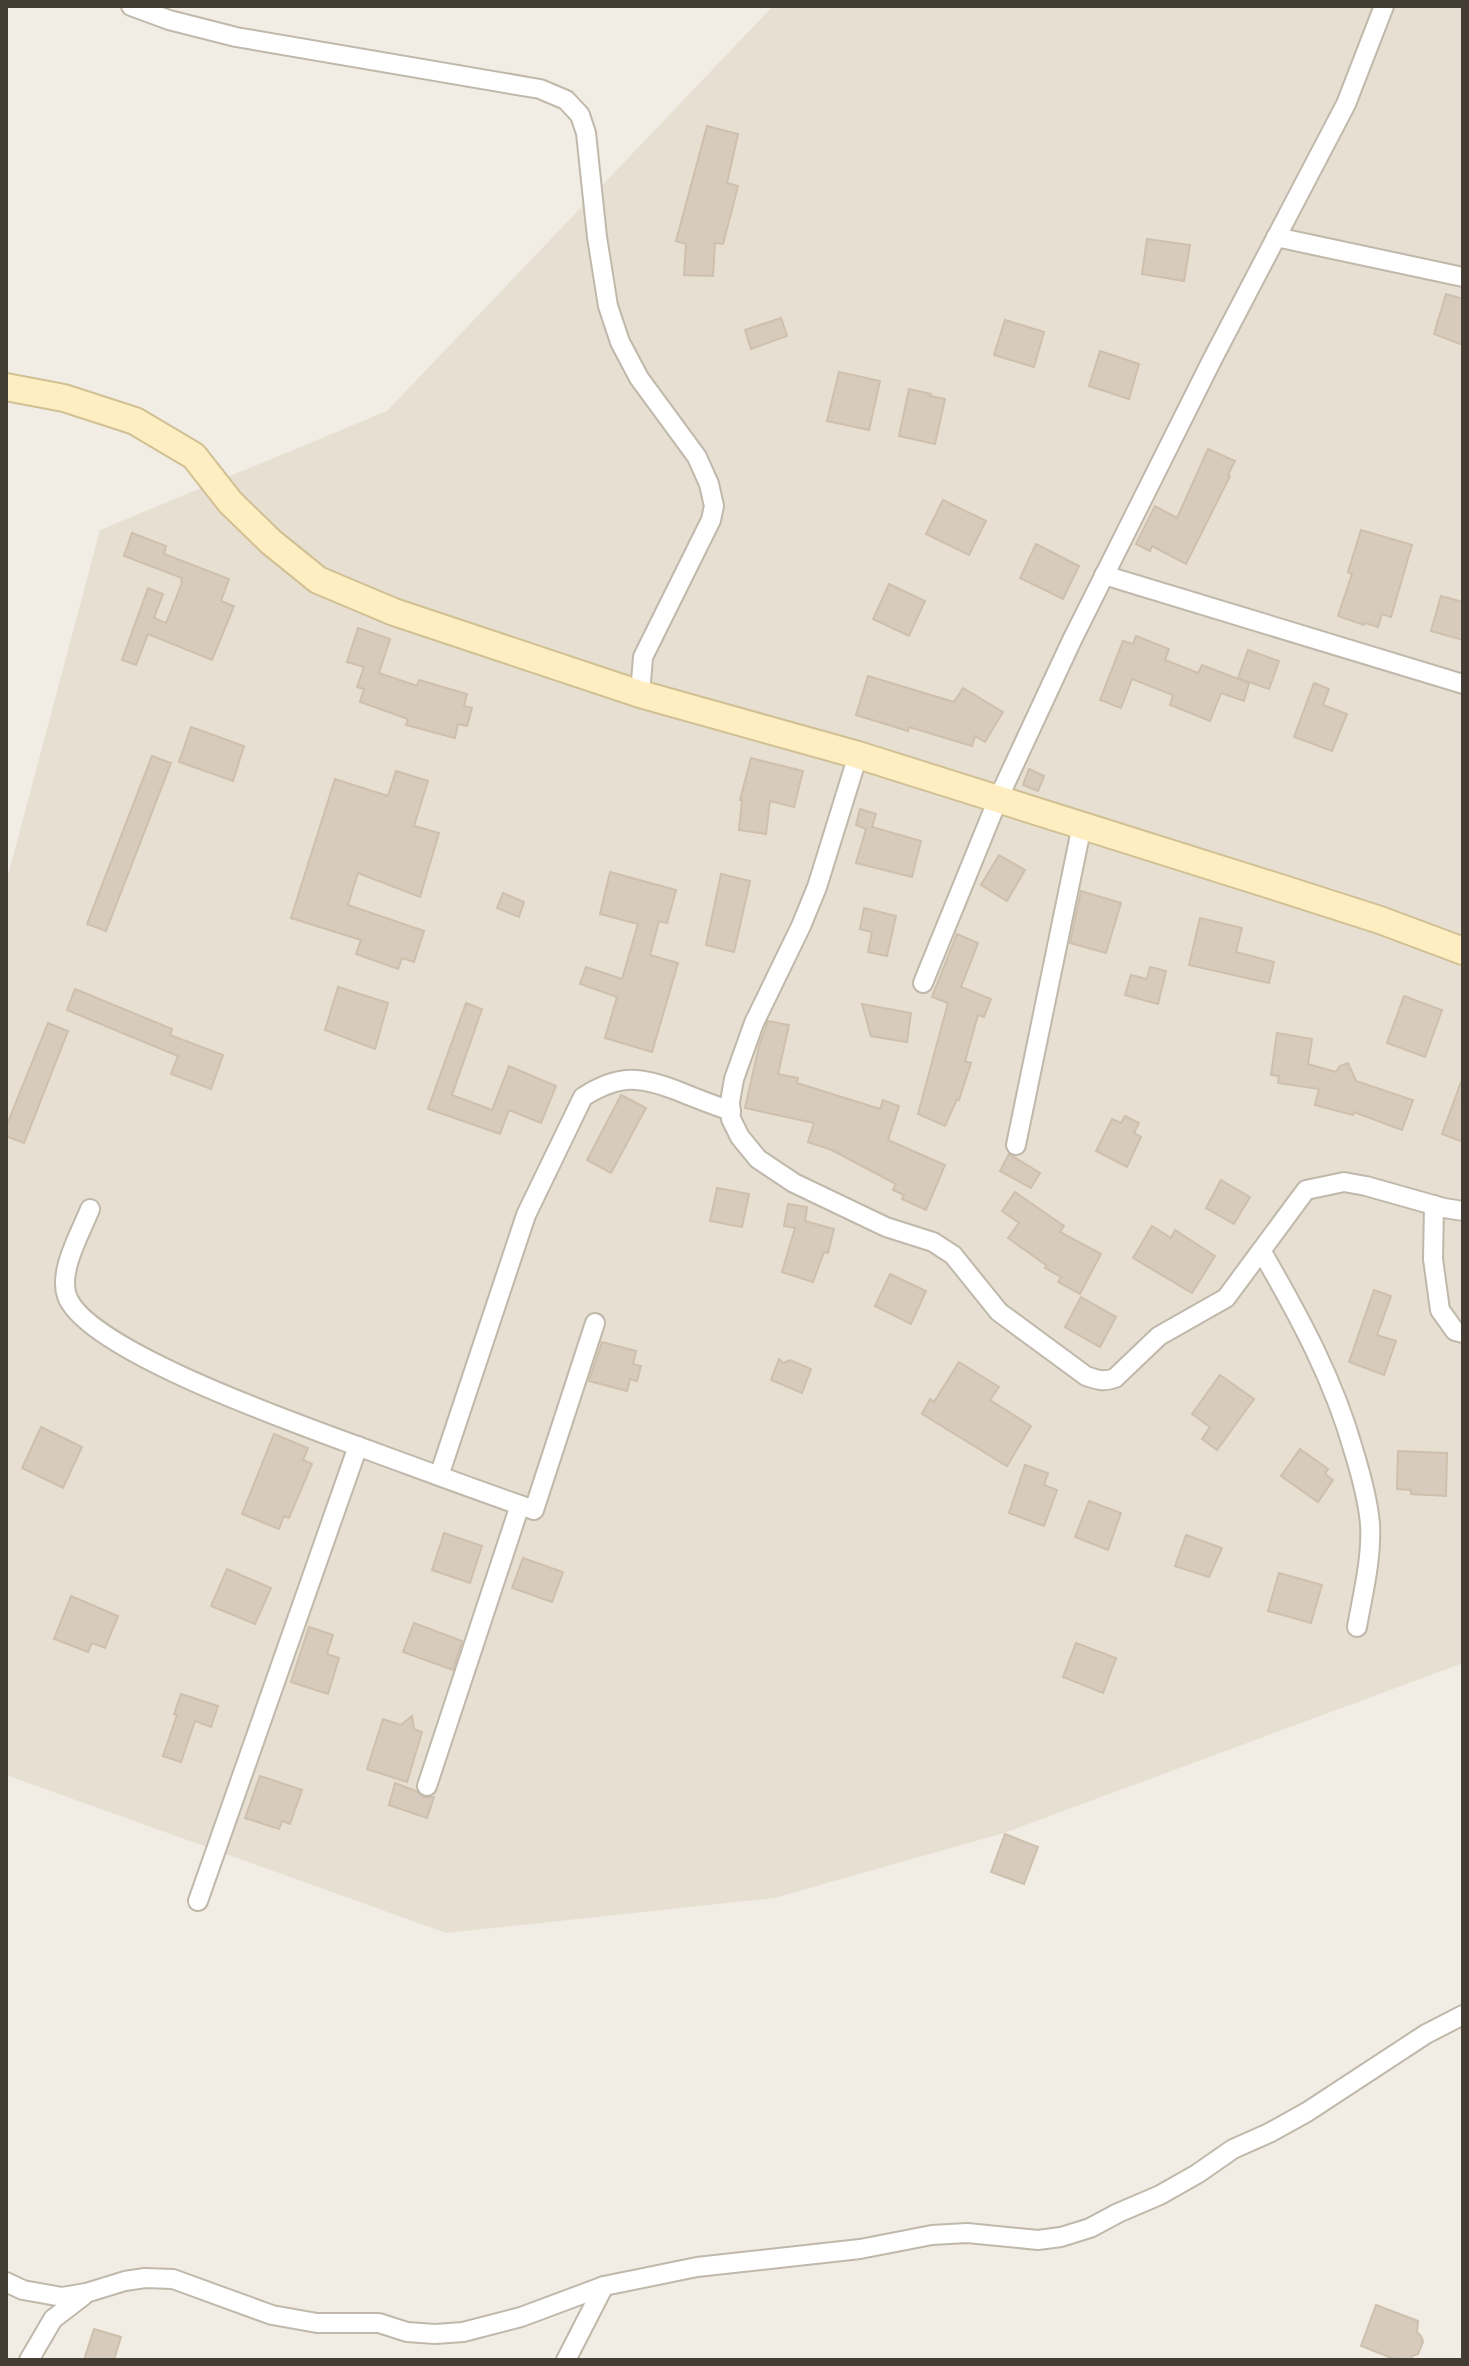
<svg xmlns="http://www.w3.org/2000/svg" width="1469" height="2366" viewBox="0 0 1469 2366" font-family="'Alegreya Sans',sans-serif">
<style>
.residential{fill:#e6dfd2}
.building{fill:#d6cbbd;stroke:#cec0ad;stroke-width:2}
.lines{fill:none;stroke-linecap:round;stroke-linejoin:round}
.street-casing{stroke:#c0b8aa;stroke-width:22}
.secondary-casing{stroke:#d1c094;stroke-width:30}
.street{stroke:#fff;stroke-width:18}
.secondary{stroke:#feeec2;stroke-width:26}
</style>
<rect width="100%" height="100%" fill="#f2ede4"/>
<path class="residential" d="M773 6H1463V1663L1004 1833 774 1898 446 1933 6 1775V883L100 530 387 411Z"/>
<g class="building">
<path d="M707 126 738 134 727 183 738 186 723 244 715 243 713 276 684 275 686 244 676 241Z"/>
<path d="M1147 239 1190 245 1184 281 1142 274Z"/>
<path d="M1446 294 1463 299V345L1434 334Z"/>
<path d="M781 318 787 336 751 349 745 330Z"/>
<path d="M1005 320 1044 332 1034 367 994 355Z"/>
<path d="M1100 351 1139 364 1129 399 1089 386Z"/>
<path d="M839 372 880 381 869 430 827 421Z"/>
<path d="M909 389 931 394 930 396 945 399 935 444 899 436Z"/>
<path d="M1208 449 1235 461 1228 475 1230 476 1186 564 1152 546 1150 551 1136 544 1155 506 1177 518Z"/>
<path d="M943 500 986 521 969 555 926 534Z"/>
<path d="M1361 530 1412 545 1391 617 1382 614 1378 627 1365 623 1364 625 1338 616 1352 574 1348 572Z"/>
<path d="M132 533 166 546 164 554 229 579 221 601 234 606 212 660 148 634 136 665 122 660 148 588 163 594 154 618 166 623 182 583 181 582 182 578 124 556Z"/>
<path d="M1036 544 1079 566 1063 599 1020 578Z"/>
<path d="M889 584 925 601 909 636 873 619Z"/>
<path d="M1441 596 1463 602V640L1431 631Z"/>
<path d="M358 628 390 639 379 673 417 686 419 680 467 694 464 706 472 708 467 726 458 724 455 738 406 725 408 719 360 702 364 689 357 687 364 667 347 662Z"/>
<path d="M1136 636 1169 649 1165 660 1198 673 1202 665 1249 683 1244 701 1221 693 1210 721 1170 705 1173 695 1132 679 1121 708 1100 700 1123 641 1133 644Z"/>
<path d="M1248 650 1279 661 1269 689 1238 678Z"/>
<path d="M868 676 954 702 963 688 1003 712 985 742 975 736 972 746 909 727 908 731 856 715Z"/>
<path d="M1314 683 1329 689 1323 705 1347 714 1332 751 1294 737Z"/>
<path d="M191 727 244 746 233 781 179 762Z"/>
<path d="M152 756 171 763 106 931 87 924Z"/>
<path d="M751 758 803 771 794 807 770 801 766 834 739 830 742 800H740Z"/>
<path d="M1029 769 1044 776 1038 791 1023 785Z"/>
<path d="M396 771 428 781 414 826 439 833 420 897 358 873 348 905 424 931 414 962 402 958 398 969 356 954 361 940 291 918 335 779 388 796Z"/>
<path d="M860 809 876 814 872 827 921 841 912 877 856 863 866 829 856 825Z"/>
<path d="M999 855 1025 870 1007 901 981 885Z"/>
<path d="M610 872 676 890 667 923 659 921 650 955 678 963 652 1052 605 1038 617 997 580 984 586 967 622 979 638 924 600 914Z"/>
<path d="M721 874 750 881 734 952 706 945Z"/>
<path d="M1081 891 1121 903 1106 953 1070 943Z"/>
<path d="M503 893 524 902 519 917 497 908Z"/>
<path d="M864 908 896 916 887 956 868 952 872 932 860 929Z"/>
<path d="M1200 918 1242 928 1236 952 1274 962 1269 983 1189 965Z"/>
<path d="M957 934 978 943 961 987 991 999 984 1017 978 1015 965 1061 971 1063 959 1100 957 1099 945 1126 918 1114 948 1003 932 997Z"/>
<path d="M1150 967 1166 971 1158 1004 1125 995 1131 975 1147 979Z"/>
<path d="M338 987 388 1003 375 1049 325 1030Z"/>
<path d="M75 989 172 1029 170 1035 223 1055 211 1089 171 1074 178 1056 67 1010Z"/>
<path d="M1404 996 1442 1010 1425 1057 1387 1043Z"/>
<path d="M466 1003 482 1009 452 1095 492 1110 509 1066 556 1086 541 1123 509 1110 500 1134 428 1109Z"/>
<path d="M862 1004 911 1013 907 1042 871 1036Z"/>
<path d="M768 1021 789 1025 778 1074 798 1078 797 1083 880 1109 883 1100 899 1106 888 1140 945 1165 926 1210 902 1199 904 1195 893 1190 896 1184 832 1150 808 1142 814 1123 745 1108 759 1046Z"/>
<path d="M48 1023 68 1031 24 1143 6 1136V1127Z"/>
<path d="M1277 1033 1312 1039 1308 1064 1336 1072 1340 1066 1348 1063 1356 1081 1413 1100 1402 1130 1354 1112 1353 1115 1315 1105 1319 1089 1278 1083 1279 1076 1271 1075Z"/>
<path d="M1461 1082 1463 1083V1142L1442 1134Z"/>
<path d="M621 1095 646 1108 611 1173 587 1160Z"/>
<path d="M1125 1116 1139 1123 1134 1133 1141 1137 1127 1167 1096 1151 1112 1119 1121 1123Z"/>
<path d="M1009 1154 1040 1173 1031 1188 1000 1171Z"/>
<path d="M1221 1180 1250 1197 1234 1224 1206 1208Z"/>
<path d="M717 1188 749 1194 742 1227 710 1221Z"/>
<path d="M1015 1192 1064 1226 1060 1232 1101 1254 1080 1294 1058 1282 1061 1277 1045 1268 1046 1265 1008 1238 1019 1223 1002 1211Z"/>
<path d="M788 1204 807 1207 805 1221 834 1229 828 1253 824 1252 813 1282 782 1272 795 1228 784 1226Z"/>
<path d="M1152 1226 1171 1238 1175 1230 1215 1256 1192 1293 1133 1258Z"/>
<path d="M890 1274 926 1291 911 1324 875 1306Z"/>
<path d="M1374 1290 1391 1296 1377 1335 1396 1341 1384 1375 1349 1362Z"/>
<path d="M1081 1297 1116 1317 1100 1347 1065 1327Z"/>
<path d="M602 1342 636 1351 633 1364 641 1366 637 1381 630 1379 627 1391 589 1381Z"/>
<path d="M779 1359 783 1363 790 1360 811 1369 802 1393 771 1380Z"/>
<path d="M959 1362 999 1387 990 1400 1031 1426 1007 1466 922 1414 930 1399 934 1402Z"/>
<path d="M1220 1375 1254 1399 1217 1450 1202 1439 1210 1427 1192 1414Z"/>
<path d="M41 1427 82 1447 63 1488 22 1468Z"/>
<path d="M274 1434 308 1448 303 1460 312 1464 289 1518 284 1516 279 1529 242 1514Z"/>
<path d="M1300 1449 1328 1469 1325 1474 1333 1480 1318 1502 1281 1476Z"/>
<path d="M1398 1451 1447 1453 1446 1496 1411 1494V1490L1397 1489Z"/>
<path d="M1025 1465 1048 1473 1044 1485 1057 1490 1044 1526 1009 1513Z"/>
<path d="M1089 1501 1121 1513 1108 1550 1075 1537Z"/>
<path d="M444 1533 482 1546 470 1583 432 1570Z"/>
<path d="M1186 1535 1222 1548 1209 1577 1175 1566Z"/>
<path d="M523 1558 563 1572 552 1602 512 1588Z"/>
<path d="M227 1569 271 1588 255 1624 211 1606Z"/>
<path d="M1279 1573 1322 1585 1311 1623 1268 1611Z"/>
<path d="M71 1596 118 1616 105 1648 92 1643 88 1652 54 1639Z"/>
<path d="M414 1623 462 1641 453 1670 403 1652Z"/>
<path d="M309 1627 333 1635 327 1654 339 1658 328 1694 291 1682Z"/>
<path d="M1076 1643 1116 1658 1103 1693 1063 1677Z"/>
<path d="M181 1694 218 1706 211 1727 195 1721 181 1762 163 1756 177 1715 174 1714Z"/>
<path d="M412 1716 414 1729 422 1732 407 1782 367 1769 383 1719 401 1725Z"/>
<path d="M260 1776 302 1790 290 1824 282 1821 279 1829 245 1818Z"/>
<path d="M395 1783 416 1791 423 1797H434L427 1818 389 1805Z"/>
<path d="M1005 1834 1038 1847 1024 1884 991 1872Z"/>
<path d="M1376 2305 1418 2321 1417 2332 1421 2336 1423 2342 1418 2354 1412 2356 1410 2360H1397L1361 2346Z"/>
<path d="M94 2329 121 2337 114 2360H84Z"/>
</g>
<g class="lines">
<defs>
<g id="street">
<path d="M131 6 169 20 236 37 540 89 566 100 580 115 586 133 597 237 608 306 620 342 639 378 697 457 709 484 714 506 711 520 643 657 640 694"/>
<path d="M1276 237 1463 277"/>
<path d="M1104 575 1463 684"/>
<path d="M858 755 817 887 801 926 754 1023 734 1079 730 1102 731 1119 740 1137 758 1159 794 1183 886 1227 933 1242 953 1255 999 1312 1086 1376C1097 1380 1104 1382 1115 1378L1159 1336 1226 1298 1306 1190 1344 1182 1366 1186 1444 1208 1463 1211"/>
<path d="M923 983 998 799 1072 640 1212 360 1346 104 1384 6"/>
<path d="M1016 1145 1082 825"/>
<path d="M1434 1205 1433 1259 1440 1310 1455 1331 1463 1333"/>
<path d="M90 1209C81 1232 58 1271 67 1296 87 1353 318 1431 379 1454 431 1473 482 1492 534 1510L595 1323"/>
<path d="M1262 1252C1299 1316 1334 1380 1354 1452 1361 1475 1368 1499 1370 1524 1372 1558 1363 1593 1357 1627"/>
<path d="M439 1476 526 1215 583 1097C619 1074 640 1076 678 1091 695 1098 713 1105 731 1111"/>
<path d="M427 1786 520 1505"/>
<path d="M198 1901 358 1446"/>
<path d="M6 2282 23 2290 62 2297 86 2293 125 2281 145 2278 173 2279 272 2315 317 2323H379L407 2332 435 2334 463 2332 521 2317 604 2286 697 2267 860 2249 932 2235 967 2233 1038 2240 1061 2237 1090 2228 1118 2213 1160 2195 1197 2174 1233 2149 1269 2133 1307 2112 1426 2034 1463 2015"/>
<path d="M29 2360 53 2319 83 2296"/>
<path d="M566 2360 604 2286"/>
</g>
<path id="secondary" d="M6 387 64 398 135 421 194 456 230 502 271 542 318 580 394 612 640 694 858 755 1274 886 1380 920 1463 951"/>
</defs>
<use href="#street" class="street-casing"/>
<use href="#secondary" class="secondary-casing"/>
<use href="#street" class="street"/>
<use href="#secondary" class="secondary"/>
</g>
<rect width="1469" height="2366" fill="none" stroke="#443d34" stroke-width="16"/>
</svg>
